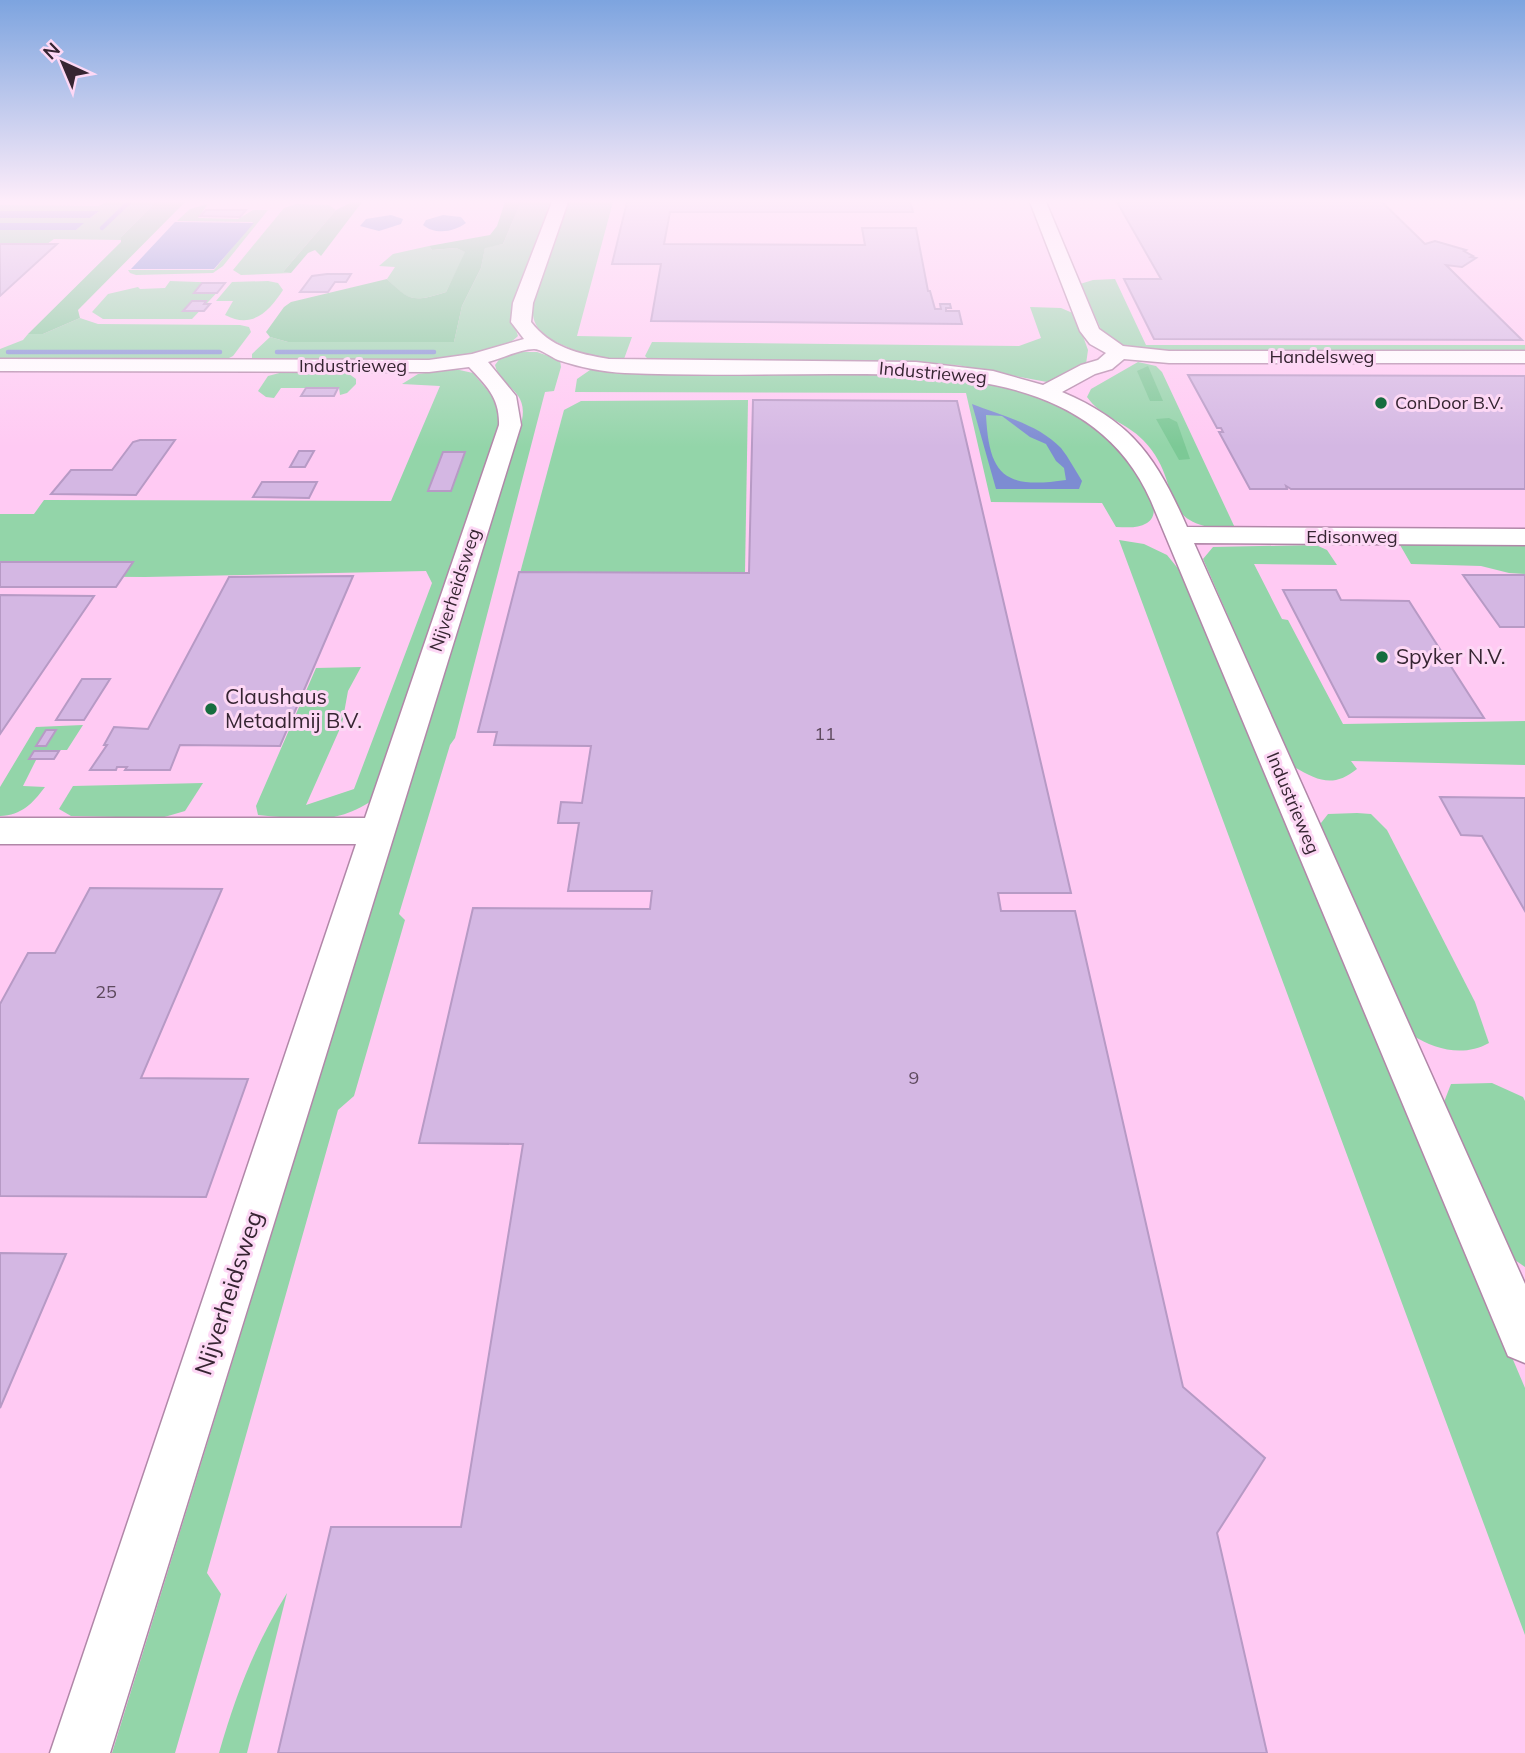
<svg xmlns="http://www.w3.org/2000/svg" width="1525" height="1753" viewBox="0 0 1525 1753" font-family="Mulish,sans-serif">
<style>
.built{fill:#ffcaf3}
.green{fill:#93d5a9}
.forest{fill:#7cc996}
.water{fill:#7d8cd2;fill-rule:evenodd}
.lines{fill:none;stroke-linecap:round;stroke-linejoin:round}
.stream{stroke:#7d8cd2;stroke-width:4.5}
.building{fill:#d4b7e3;stroke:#b79ac5;stroke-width:2}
.minor-casing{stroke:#b187a8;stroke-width:3}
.minor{fill:#fff;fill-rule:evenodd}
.poi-dot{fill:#176d3f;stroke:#fdd8f5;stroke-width:2.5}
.labels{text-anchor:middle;stroke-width:6;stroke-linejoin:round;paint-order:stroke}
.far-street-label{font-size:18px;fill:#362532;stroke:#fdd8f5}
.far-poi-label{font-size:18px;fill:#362532;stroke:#fdd8f5;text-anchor:start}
.number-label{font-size:18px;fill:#5e4a5e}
.poi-label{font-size:21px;fill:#362532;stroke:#fdd8f5;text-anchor:start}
.near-street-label{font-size:24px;fill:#362532;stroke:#fdd8f5}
</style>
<rect width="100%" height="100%" fill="#fdd8f5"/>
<path class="built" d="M0 202H1519L1525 206V1753H0Z"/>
<g class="green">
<path d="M106 202H156L121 237V240L54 239 47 244H0V230H76L83 223H0V218H90L98 212 0 211V205L99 206Z"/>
<path d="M521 202H553L513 306V321L518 336C485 369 363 361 317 361 298 361 270 365 252 359V354L270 337 288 342H454L462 306 481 268 485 247 503 244Z"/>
<path d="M569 202H613L577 336 632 337 624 359C604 359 585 355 567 347 553 341 535 333 533 315 532 293 560 226 569 202Z"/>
<path d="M208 204 198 218 238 219 253 210H268L223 266 213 273 136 275 130 273 128 270H214L253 222 177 221 190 209Z"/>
<path d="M296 204 329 205 336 210 283 272 291 273 241 275 233 270 284 208Z"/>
<path d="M429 246 432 250 456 248 466 252 446 292C413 302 410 302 387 279L395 267 379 266 393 254Z"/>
<path d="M1115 279 1146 345H1525V353L1131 350 1104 336 1080 284 1093 280Z"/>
<path d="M170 281 226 283 192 319H103L92 312 108 294 138 287 140 289 165 288Z"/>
<path d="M268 281 278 283 283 290C270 310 253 330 225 315L233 301H216L232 282Z"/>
<path d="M1030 307 1061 308 1075 314 1088 350 1086 364 1062 379 1047 382 957 365 931 364 649 360 645 356 652 342 1019 346 1041 338Z"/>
<path d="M80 318 98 324 240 325 249 327 251 332 233 356 223 361 0 359V349L23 340 28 334H43Z"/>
<path d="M513 352H537L560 360 561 367 554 391 545 392 455 738 450 745 399 914 405 920 354 1096 338 1110 207 1573 221 1594 175 1753H112L522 420C528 389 501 389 495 365L501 357Z"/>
<path d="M1138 362 1156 366 1162 372 1236 530C1150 527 1187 485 1143 440 1127 423 1101 417 1087 397L1091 389Z"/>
<path d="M455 369 473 373 499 404V427L373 800C331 827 305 819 258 815L256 806 316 668 361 667 348 691 342 724 306 805 354 789 432 583 426 571 145 577 0 576V514H34L44 500 391 501 440 386 402 384 418 374Z"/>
<path d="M590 370C657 368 725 371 791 372 867 373 944 368 1017 390 1047 398 1078 413 1102 432 1117 444 1173 507 1147 523 1137 529 1126 527 1116 527L1102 503 991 502 966 393 575 392 577 379Z"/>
<path d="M287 371H345L356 379V384L347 393 340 395 339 388H281L274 398 266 397 258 391 268 376Z"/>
<path d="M748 400 745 572 520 573 564 410 581 401Z"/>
<path d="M1119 540 1144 544 1167 555 1185 577 1237 708 1525 1388V1635Z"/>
<path d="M1316 545 1327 550 1337 565 1254 564 1282 619 1288 620 1343 724 1525 721V765L1351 761 1357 769C1333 788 1319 781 1294 767L1203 559 1213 547Z"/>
<path d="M1400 545H1525V574L1509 573 1481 566 1411 564Z"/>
<path d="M83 725 67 750H41L23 786 45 787C32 804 22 815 0 816V787L36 727Z"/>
<path d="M203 783 185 811 161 818 71 816 59 809 73 786Z"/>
<path d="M1357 813 1371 814 1387 830 1475 1002 1489 1043C1464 1057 1435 1050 1412 1035L1323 836 1321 823 1328 814Z"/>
<path d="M1492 1083 1523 1097 1525 1101V1267L1512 1258 1444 1102 1451 1084Z"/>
<path d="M287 1593 247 1753H219C235 1696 256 1643 287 1593Z"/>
</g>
<g class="forest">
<path d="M156 202H185L78 310 80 318 43 334H28L121 242V237Z"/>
<path d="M352 202H362L321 256 315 250 308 253 291 273 283 272 336 210Z"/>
<path d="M505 202H521L503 244 485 248 481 268 462 306 454 342H288L270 337 266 332 284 307 291 302 387 279C411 302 413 302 446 292L465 252 456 248 432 250 429 246 490 235 497 226Z"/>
<path d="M1148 366 1163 401H1150L1137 371Z"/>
<path d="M1169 418 1177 422 1190 459 1179 460 1156 419Z"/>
</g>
<g class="water">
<path d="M0 211H99L90 218H0Z"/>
<path d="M391 215 403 219 401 224 379 231 360 226 366 219Z"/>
<path d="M443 215 461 217 466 223C454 232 435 235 423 225L426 220Z"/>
<path d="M175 222 254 223 214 269H131Z"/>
<path d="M0 223H84L76 230H0Z"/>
<path d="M972 404C1002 416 1038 424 1061 448 1069 458 1075 470 1082 481L1079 489H996ZM986 415 1002 416 1030 437 1046 444 1056 461 1064 468 1066 480C1005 489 989 476 986 415Z"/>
</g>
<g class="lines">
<g class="stream">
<path d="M102 228 129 202"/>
<path d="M8 352H220"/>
<path d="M277 352H434"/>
</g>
</g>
<g class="building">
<path d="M627 202H910L913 212H670L664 244 865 245 862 228H916L928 291H930L935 309H941L940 304H950L951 308H946V311H959L962 324 651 321 661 264H612Z"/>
<path d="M1117 202H1382L1425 244 1435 241 1466 250 1464 251 1473 256 1471 257 1476 258 1462 267 1446 265 1522 340 1154 339 1124 279H1161Z"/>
<path d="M206 210H246L240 217 200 216Z"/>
<path d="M0 244H57L0 296Z"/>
<path d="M327 274H351L346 282H335L328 292H300L312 276Z"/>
<path d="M202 283H225L217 293H194Z"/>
<path d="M192 301H206L204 304H210L204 311H183Z"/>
<path d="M1188 375 1525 376V489H1291L1286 486 1287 489H1250L1219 432H1223L1221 428H1217Z"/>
<path d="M306 388H338L334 396H301Z"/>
<path d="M753 400 957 401 1071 893H998L1001 911H1075L1183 1387 1265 1458 1217 1533 1267 1753H278L331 1527H461L523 1144 419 1143 473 908 650 909 652 891H568L579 823H558L561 802 582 803 591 746 494 745 497 732H478L519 572 749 573Z"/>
<path d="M140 440H175L136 495 51 494 71 470H112L133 442Z"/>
<path d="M299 451H314L305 467H290Z"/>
<path d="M443 452H465L451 491H428Z"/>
<path d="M262 482H317L309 498 253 497Z"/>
<path d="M0 562H133L116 587H0Z"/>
<path d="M1463 575H1525V627H1500Z"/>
<path d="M353 576 280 746 180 745 170 770H125L127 767H117L116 770H90L107 745H104L114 727 148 729 229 577Z"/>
<path d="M1283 590H1336L1341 600 1409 601 1484 718 1349 717Z"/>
<path d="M0 595 94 596 0 734Z"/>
<path d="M82 679H110L84 720H56Z"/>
<path d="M46 730H56L46 746H36Z"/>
<path d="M34 751H59L54 759H29Z"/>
<path d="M1440 797 1525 798V911L1482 836 1461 835Z"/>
<path d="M90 888 222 889 141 1078 248 1079 206 1197 0 1196V1004L28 953H55Z"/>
<path d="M0 1253 66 1254 0 1408Z"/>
</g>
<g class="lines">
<defs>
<path id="minor" d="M552 202H568L533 303 531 322C550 347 578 354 609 359L916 362 993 371 1043 385 1081 365 1098 360 1106 353 1090 344 1080 331 1030 202H1046L1099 329 1123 346 1169 351H1525V363H1169L1124 359 1112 369 1095 374 1062 392C1133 422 1157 459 1187 527L1525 529V545L1194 543 1525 1284V1363L1508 1356 1151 501C1095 374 950 374 832 374 764 374 694 376 625 373 603 372 579 367 558 360 551 357 541 349 534 349 520 349 501 359 488 362L516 396 521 425 110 1753H50L356 844H0V818H365L499 425C500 398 486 385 469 367L429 372 0 371V359L429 360 472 354 524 339 511 322 513 303Z"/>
</defs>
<use href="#minor" class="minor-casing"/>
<use href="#minor" class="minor"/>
</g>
<linearGradient id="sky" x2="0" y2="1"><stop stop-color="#7da4df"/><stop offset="0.45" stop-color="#feedfa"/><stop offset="1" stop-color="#feedfa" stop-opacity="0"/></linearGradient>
<rect width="1525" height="447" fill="url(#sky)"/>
<g class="poi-dot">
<circle cx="1381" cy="403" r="7"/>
<circle cx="1382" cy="657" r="7"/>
<circle cx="211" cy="709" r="7"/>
</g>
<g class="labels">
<g class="far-street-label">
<text x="1322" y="363">Handelsweg</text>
<text x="353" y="372">Industrieweg</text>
<text transform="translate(933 373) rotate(5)" y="6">Industrieweg</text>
<text x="1352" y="543">Edisonweg</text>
<text transform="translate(455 590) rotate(-72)" y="6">Nijverheidsweg</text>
<text transform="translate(1293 803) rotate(67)" y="6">Industrieweg</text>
</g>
<g class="far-poi-label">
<text x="1395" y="409">ConDoor B.V.</text>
</g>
<g class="number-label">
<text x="825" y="740">11</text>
<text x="106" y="998">25</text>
<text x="914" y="1084">9</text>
</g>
<g class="poi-label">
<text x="1396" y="664">Spyker N.V.</text>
<text x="225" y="704">Claushaus<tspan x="225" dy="24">Metaalmij B.V.</tspan></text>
</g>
<g class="near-street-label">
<text transform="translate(229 1293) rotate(-72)" y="8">Nijverheidsweg</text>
</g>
</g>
<g transform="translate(63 63) rotate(316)" stroke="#fdd8f5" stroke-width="5" paint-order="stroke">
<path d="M0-5L12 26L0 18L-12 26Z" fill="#362532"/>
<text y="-10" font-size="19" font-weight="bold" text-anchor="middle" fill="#362532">N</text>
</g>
</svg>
